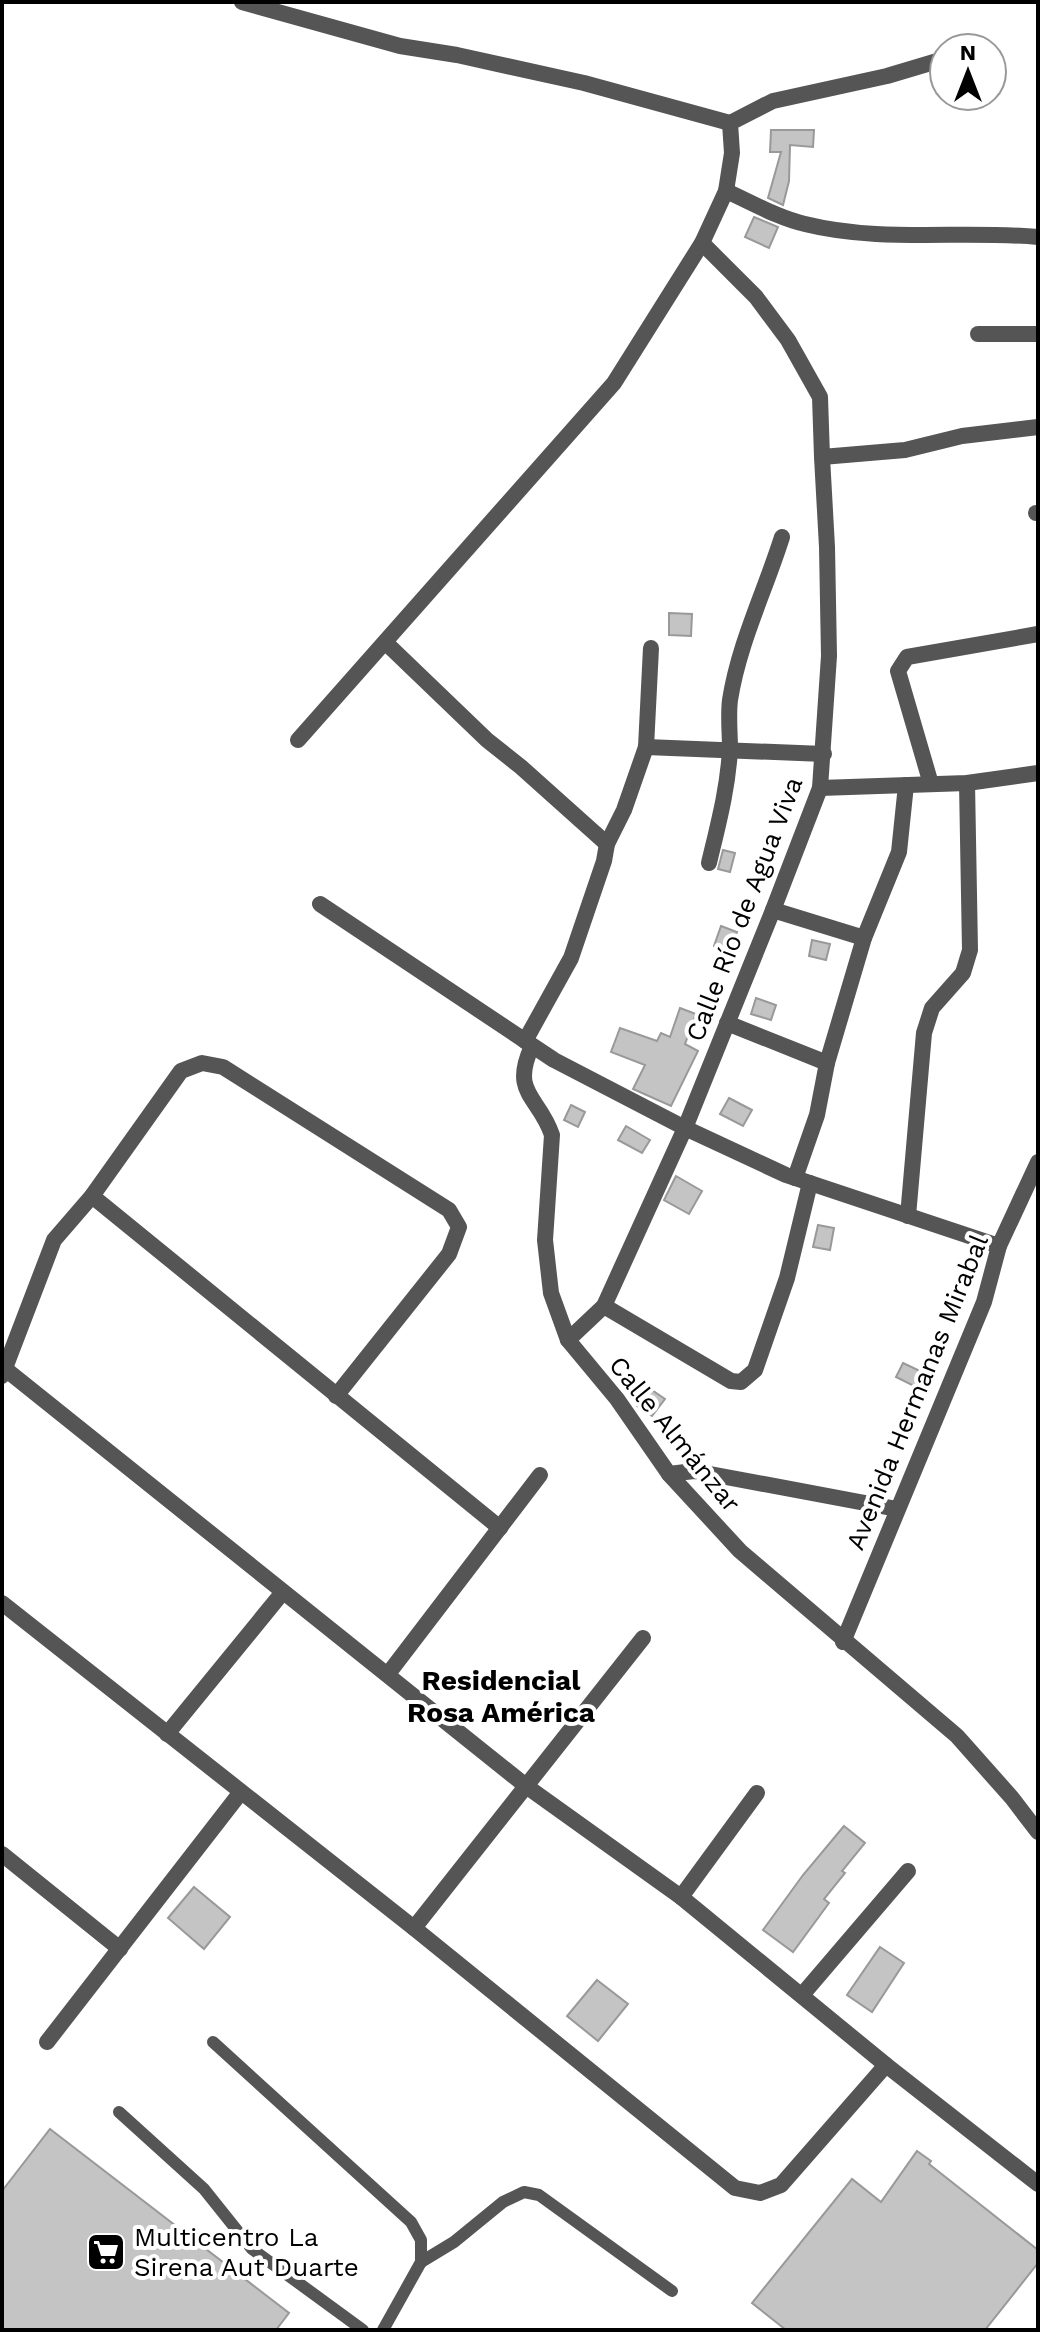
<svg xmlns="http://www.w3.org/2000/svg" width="1040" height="2332" viewBox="0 0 1040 2332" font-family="'Work Sans',sans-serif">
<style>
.building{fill:#c4c4c4;stroke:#999;stroke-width:2}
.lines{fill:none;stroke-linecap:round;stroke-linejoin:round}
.service{stroke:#555;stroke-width:12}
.minor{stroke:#555;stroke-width:16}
.labels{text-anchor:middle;stroke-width:8;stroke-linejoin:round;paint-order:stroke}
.street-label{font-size:26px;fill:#000;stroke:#fff}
.poi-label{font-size:26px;fill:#000;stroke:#fff;text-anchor:start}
.neighbourhood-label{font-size:28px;font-weight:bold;fill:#000;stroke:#fff}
</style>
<rect width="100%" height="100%" fill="#fff"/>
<g class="building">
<path d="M771 130H814L813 147 790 145 789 181 783 205 768 198 781 152H770Z"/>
<path d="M754 217 778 227 769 248 745 237Z"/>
<path d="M669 613 692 614 691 636 669 635Z"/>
<path d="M723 850 735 853 730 872 718 869Z"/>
<path d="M721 926 737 932 729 952 714 946Z"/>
<path d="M812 940 830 944 826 960 809 956Z"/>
<path d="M756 998 776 1005 771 1020 751 1014Z"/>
<path d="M680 1008 696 1014 685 1044 698 1051 671 1106 633 1089 645 1065 611 1052 620 1028 657 1041 661 1033 670 1037Z"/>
<path d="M729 1098 752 1110 743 1126 720 1114Z"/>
<path d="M571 1105 585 1112 578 1127 564 1120Z"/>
<path d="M626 1126 650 1140 642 1153 618 1140Z"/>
<path d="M676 1176 702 1191 689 1214 664 1200Z"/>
<path d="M818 1225 834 1228 830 1250 813 1247Z"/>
<path d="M903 1363 922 1372 914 1386 896 1377Z"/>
<path d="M649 1388 665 1399 652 1416 637 1406Z"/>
<path d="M844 1826 865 1843 842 1871 845 1873 824 1899 829 1903 793 1952 763 1930 803 1875Z"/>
<path d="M194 1887 230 1917 204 1949 168 1918Z"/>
<path d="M880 1947 904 1963 872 2012 847 1995Z"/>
<path d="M597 1980 628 2004 598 2041 567 2016Z"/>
<path d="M50 2129 289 2313 276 2330H2V2191Z"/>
<path d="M917 2151 931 2161 929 2164 1038 2250V2263L985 2330H786L752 2303 852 2179 881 2202Z"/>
</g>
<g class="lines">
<g class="service">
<path d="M213 2042 411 2222 421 2240V2262L383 2330"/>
<path d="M119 2112 204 2189 252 2249 363 2330"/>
<path d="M421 2262 454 2242 503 2202 524 2192 539 2195 672 2291"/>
</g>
<g class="minor">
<path d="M242 2 400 46 457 55 584 83 730 123"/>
<path d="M726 191 732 153 730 123 773 101 887 76 944 59"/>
<path d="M1038 237C961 230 881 243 805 224 778 218 751 202 726 191L702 243 756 297 788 340 820 397 822 457 905 450 962 436 1038 427"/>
<path d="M978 334H1038"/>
<path d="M1036 513H1038"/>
<path d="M386 643 487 740 521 767 607 844"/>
<path d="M298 740 614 383 702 243"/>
<path d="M646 747 651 648"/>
<path d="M931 784 898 671 907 657 1038 634"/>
<path d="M820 788 967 783 1038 773"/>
<path d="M709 863C718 825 728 788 730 749 730 733 728 716 730 700 739 643 765 591 782 537"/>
<path d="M320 904 554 1060 685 1128 786 1175 999 1246"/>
<path d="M773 910 864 938"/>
<path d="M727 1023 827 1063"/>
<path d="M525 1041 571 958 604 861 607 844 624 810 646 747 824 754"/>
<path d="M532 1046C510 1094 539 1096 552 1135L545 1240 551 1293 568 1340 617 1399 669 1474 740 1551 957 1736 1012 1798 1038 1832"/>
<path d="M795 1178 817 1115 827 1063 864 938 899 852 906 785"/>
<path d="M92 1196 500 1528"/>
<path d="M908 1216 924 1033 932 1008 963 973 970 950 967 783"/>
<path d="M604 1306 731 1381 741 1382 755 1370 787 1278 810 1183"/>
<path d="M568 1340 604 1306 685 1128 773 910 820 788 829 656 827 547 822 457"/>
<path d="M4 1368 526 1786 681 1897 886 2065 1038 2184"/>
<path d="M2 1376 54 1240 92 1196 181 1071 202 1063 223 1067 449 1210 459 1227 449 1254 336 1396"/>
<path d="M669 1474 694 1471 897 1509"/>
<path d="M2 1603 414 1928 735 2188 760 2193 781 2185 886 2065"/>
<path d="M843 1642 984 1302 999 1246 1038 1162"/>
<path d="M388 1674 540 1475"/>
<path d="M167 1734 283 1592"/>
<path d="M2 1854 120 1949"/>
<path d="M681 1897 757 1793"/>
<path d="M414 1928 643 1638"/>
<path d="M802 1995 908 1871"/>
<path d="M47 2042 241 1792"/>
</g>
</g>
<defs>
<symbol id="supermarket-square" viewBox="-11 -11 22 22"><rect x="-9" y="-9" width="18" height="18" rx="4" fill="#000" stroke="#fff"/><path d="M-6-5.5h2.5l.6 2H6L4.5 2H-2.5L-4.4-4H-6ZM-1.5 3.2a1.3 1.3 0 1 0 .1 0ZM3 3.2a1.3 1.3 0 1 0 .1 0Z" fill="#fff"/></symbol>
</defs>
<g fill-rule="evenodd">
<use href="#supermarket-square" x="84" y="2230" width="44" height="44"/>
</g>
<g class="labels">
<g class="street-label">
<text transform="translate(744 909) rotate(-69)" y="9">Calle Río de Agua Viva</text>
<text transform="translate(917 1392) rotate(-68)" y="9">Avenida Hermanas Mirabal</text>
<text transform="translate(675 1434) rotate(51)" y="9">Calle Almánzar</text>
</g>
<g class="poi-label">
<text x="134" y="2246">Multicentro La<tspan x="134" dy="30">Sirena Aut Duarte</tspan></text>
</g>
<g class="neighbourhood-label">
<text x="501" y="1690">Residencial<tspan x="501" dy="32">Rosa América</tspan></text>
</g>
</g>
<rect width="1040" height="2332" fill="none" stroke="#000000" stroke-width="8"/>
<g transform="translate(968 72)"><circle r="38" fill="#ffffff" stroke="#999999" stroke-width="2"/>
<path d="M0-6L14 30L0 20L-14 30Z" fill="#000000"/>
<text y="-12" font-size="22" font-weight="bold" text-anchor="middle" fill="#000000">N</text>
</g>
</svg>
